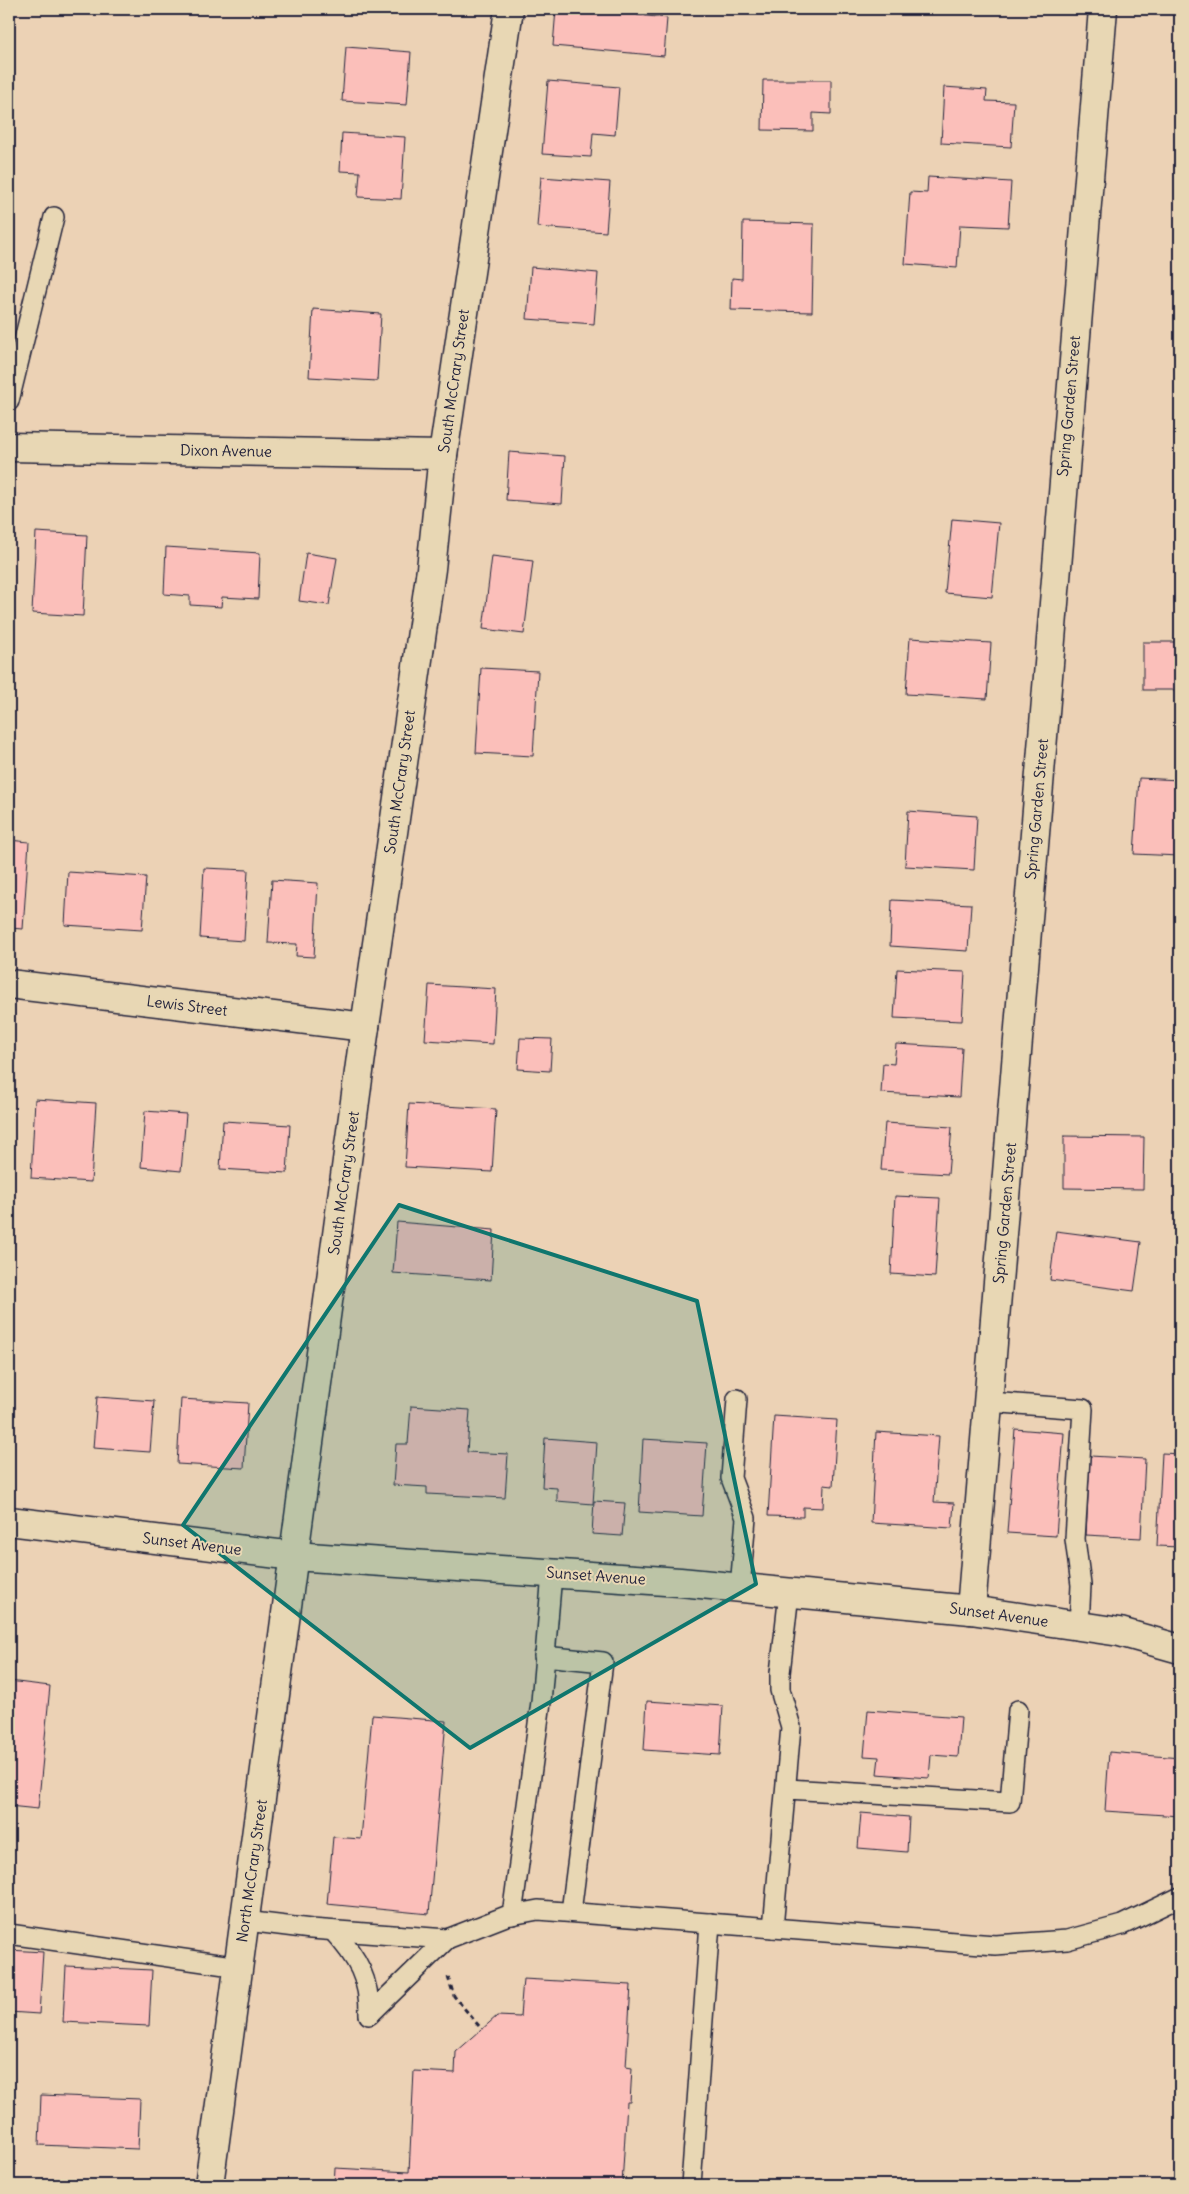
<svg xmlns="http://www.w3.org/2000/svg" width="1189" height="2194" viewBox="0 0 1189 2194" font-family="Delius,sans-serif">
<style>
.building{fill:#fbbfba;stroke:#22223b}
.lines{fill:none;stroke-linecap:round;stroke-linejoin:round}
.service-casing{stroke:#22223b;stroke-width:22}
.minor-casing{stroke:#22223b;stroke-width:31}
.secondary-casing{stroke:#22223b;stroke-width:31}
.path{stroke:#22223b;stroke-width:3;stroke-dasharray:5 4;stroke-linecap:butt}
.service{stroke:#e8d7b4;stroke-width:19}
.minor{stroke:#e8d7b4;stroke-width:28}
.secondary{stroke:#e8d7b4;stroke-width:28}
.marked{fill:#0f766e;fill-opacity:0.2;stroke:#0f766e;stroke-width:4;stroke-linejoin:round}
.labels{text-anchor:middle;stroke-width:4;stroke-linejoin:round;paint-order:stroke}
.street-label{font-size:15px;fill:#22223b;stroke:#e8d7b4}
</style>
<rect width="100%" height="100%" fill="#ecd2b5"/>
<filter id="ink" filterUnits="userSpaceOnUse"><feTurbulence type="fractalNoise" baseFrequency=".02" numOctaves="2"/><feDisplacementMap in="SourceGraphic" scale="10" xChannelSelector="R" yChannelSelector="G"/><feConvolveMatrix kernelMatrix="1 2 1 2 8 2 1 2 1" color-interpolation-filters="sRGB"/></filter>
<g filter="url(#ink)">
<g class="building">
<path d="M556 9H638L637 15 667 18 664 56 553 46Z"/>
<path d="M346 47 411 52 407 105 342 101Z"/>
<path d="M763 80H831V114L813 113V131L762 130Z"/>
<path d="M548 81 619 87 615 135 593 133 591 157 542 154Z"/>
<path d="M944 87 987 90 986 101 1014 102 1011 147 941 143Z"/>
<path d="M342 133 405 137 401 199 358 197 360 172 340 171Z"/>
<path d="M541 177 610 182 606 232 537 227Z"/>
<path d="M928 177 1011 182 1008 227 960 225 957 268 905 264 910 192 927 193Z"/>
<path d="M743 222 814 224 812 312 731 310 732 278 742 279Z"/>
<path d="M531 267 598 273 594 324 527 319Z"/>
<path d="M313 309 381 314 377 381 309 377Z"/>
<path d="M509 452 565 456 562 504 506 500Z"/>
<path d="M952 519 999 523 992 597 945 593Z"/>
<path d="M36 532 87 535 83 616 32 613Z"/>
<path d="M166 547 260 553 258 599 222 597 221 607 190 605V596L164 594Z"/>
<path d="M306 553 337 558 329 605 299 601Z"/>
<path d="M492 556 533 561 524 634 483 629Z"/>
<path d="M910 638 991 643 987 699 906 694Z"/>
<rect x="1143" y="642" width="37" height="48"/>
<path d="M481 668 538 671 533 756 476 753Z"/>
<path d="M1139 778 1180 780V856L1134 854Z"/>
<path d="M908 811 977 816 974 870 905 866Z"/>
<path d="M9 840 29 842 23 929 9 928Z"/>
<path d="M204 868 248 870 244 941 200 938Z"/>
<path d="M68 872 146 877 142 930 65 925Z"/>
<path d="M272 880 318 883 314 957 296 956 297 944 268 943Z"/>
<path d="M892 900 971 904 968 951 890 946Z"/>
<path d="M897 969 965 972 962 1021 894 1018Z"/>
<path d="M429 985 496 989 493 1044 425 1040Z"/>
<path d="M520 1038 552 1039 550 1071 518 1069Z"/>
<path d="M896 1044 962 1048 959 1097 881 1093 883 1063 894 1064Z"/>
<path d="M35 1099 96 1103 91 1182 31 1178Z"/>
<path d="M409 1104 496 1109 492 1172 405 1167Z"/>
<path d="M145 1111 186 1114 181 1171 141 1167Z"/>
<path d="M223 1121 290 1125 287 1173 220 1169Z"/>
<path d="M885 1123 952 1127 948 1174 881 1170Z"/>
<path d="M1064 1136 1144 1137 1143 1189 1064 1188Z"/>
<path d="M895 1196 940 1198 935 1277 891 1274Z"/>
<path d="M397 1222 494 1230 491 1280 393 1273Z"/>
<path d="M1056 1231 1141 1242 1134 1291 1050 1280Z"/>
<path d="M97 1397 154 1401 150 1452 93 1448Z"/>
<path d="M181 1399 248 1403 244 1468 177 1464Z"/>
<path d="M411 1406 470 1410 467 1452 508 1454 505 1498 427 1494V1487L393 1485 396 1444H408Z"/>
<path d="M774 1416 837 1420 833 1486 824 1485 823 1508 803 1507V1517L768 1516Z"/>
<path d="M1015 1429 1064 1433 1056 1536 1007 1533Z"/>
<path d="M876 1432 939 1436 934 1502 954 1503 952 1528 871 1523Z"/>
<path d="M545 1438 597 1442 593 1504 557 1501V1488L542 1487Z"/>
<path d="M643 1439 707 1443 702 1516 639 1512Z"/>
<path d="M1162 1453 1180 1454V1547L1157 1546Z"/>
<path d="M1090 1456 1145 1459 1141 1538 1086 1535Z"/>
<path d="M594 1501 625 1503 622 1536 592 1534Z"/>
<path d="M9 1681 50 1686 38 1809 9 1806Z"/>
<path d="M647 1701 723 1706 720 1755 644 1750Z"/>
<path d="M868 1710 961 1717 958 1757 931 1755 929 1778 877 1774 879 1757 864 1756Z"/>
<path d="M372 1715 446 1721 429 1914 327 1904 333 1837 361 1839Z"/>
<path d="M1109 1752 1180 1758V1816L1105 1811Z"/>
<path d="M861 1813 909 1817 907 1852 858 1848Z"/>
<path d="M9 1950 43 1952 39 2014 9 2012Z"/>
<path d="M66 1966 152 1970 149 2026 63 2022Z"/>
<path d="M523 1979 631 1985 626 2067 632 2068 630 2102H627L622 2185H334L335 2168 409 2172 414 2071 455 2073 456 2052 497 2016 520 2017Z"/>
<path d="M41 2095 140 2099 138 2149 39 2145Z"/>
</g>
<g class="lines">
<defs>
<g id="service">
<path d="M9 401 54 217"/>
<path d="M737 1399 731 1478 746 1518 740 1588"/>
<path d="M989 1402 1083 1409 1075 1539 1081 1585 1079 1626"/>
<path d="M544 1656 603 1662 571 1912"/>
<path d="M787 1789 1010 1802 1018 1710"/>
<path d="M512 1915 541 1702 552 1574"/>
<path d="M246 1921 311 1929 447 1939 506 1916 538 1910 995 1945 1067 1940 1122 1925 1180 1897"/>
<path d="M773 1928 791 1727 780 1690V1673L789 1593"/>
<path d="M333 1931C357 1957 370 1979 369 2015L447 1939"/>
<path d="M9 1934 239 1967"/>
<path d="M691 2185 710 1923"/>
</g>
<g id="minor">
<path d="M9 447 443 455"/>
<path d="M9 984 365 1027"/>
<path d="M971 1610C1018 1076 1056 542 1103 9"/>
<path d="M209 2185 365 1027 431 569 443 455 509 9"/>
</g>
<path id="secondary" d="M9 1521 294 1556 680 1582 971 1610 1120 1632 1180 1649"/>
</defs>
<use href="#service" class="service-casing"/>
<use href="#minor" class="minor-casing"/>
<use href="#secondary" class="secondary-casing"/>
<path class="path" d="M448 1977 454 1996 479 2026"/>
<use href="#service" class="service"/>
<use href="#minor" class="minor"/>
<use href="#secondary" class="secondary"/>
</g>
</g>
<path class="marked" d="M399 1205 697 1301 756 1584 470 1748 183 1525Z"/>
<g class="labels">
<g class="street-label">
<text transform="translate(454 381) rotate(-82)" y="5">South McCrary Street</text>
<text transform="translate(1069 406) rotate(-85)" y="5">Spring Garden Street</text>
<text transform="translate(226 451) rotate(1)" y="5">Dixon Avenue</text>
<text transform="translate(400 782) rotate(-82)" y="5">South McCrary Street</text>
<text transform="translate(1037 809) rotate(-85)" y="5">Spring Garden Street</text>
<text transform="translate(187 1006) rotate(7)" y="5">Lewis Street</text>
<text transform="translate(344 1183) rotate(-82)" y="5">South McCrary Street</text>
<text transform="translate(1005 1213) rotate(-85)" y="5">Spring Garden Street</text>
<text transform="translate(192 1544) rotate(7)" y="5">Sunset Avenue</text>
<text transform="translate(596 1576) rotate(4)" y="5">Sunset Avenue</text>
<text transform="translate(999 1615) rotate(8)" y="5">Sunset Avenue</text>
<text transform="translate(252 1871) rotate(-82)" y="5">North McCrary Street</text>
</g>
</g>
<rect width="1189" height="2194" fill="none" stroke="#e8d7b4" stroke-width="30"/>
<rect x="15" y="15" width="1159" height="2164" fill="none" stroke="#22223b" stroke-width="2" filter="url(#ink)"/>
</svg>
